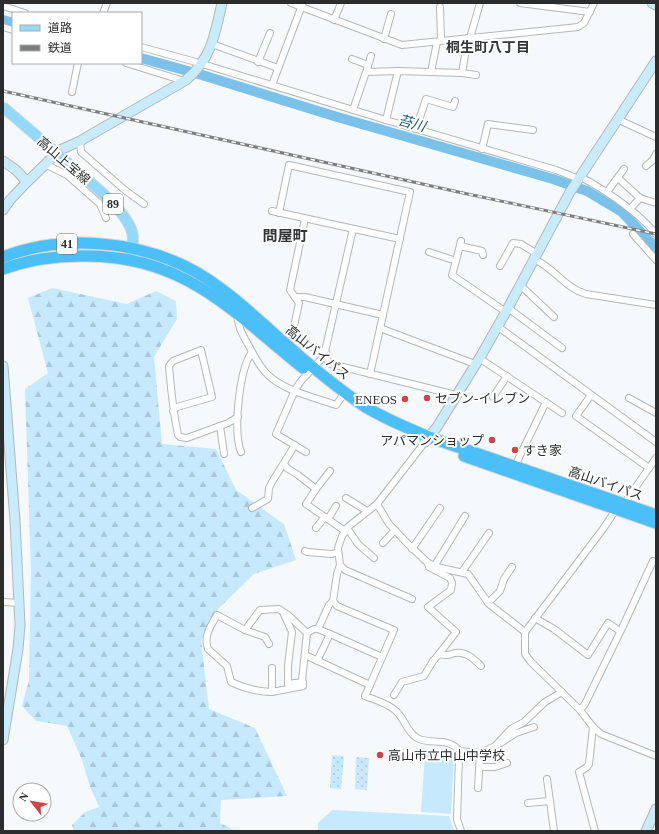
<svg xmlns="http://www.w3.org/2000/svg" width="659" height="834" viewBox="0 0 659 834" font-family="'Times New Roman','Noto Sans JP',serif">
<style>
.grass{fill:url(#grass-dots)}
.forest{fill:url(#forest-firs)}
.pitch{fill:#c6e9fd}
.lines{fill:none;stroke-linecap:round;stroke-linejoin:round}
.river{stroke:#7ac2e9;stroke-width:10}
.street-casing{stroke:#b4b7ba;stroke-width:8}
.secondary-casing{stroke:#b4b7ba;stroke-width:11}
.primary-casing{stroke:#d5d5d5;stroke-width:12}
.highway-casing{stroke:#d5d5d5;stroke-width:13}
.street{stroke:#fff;stroke-width:6}
.secondary{stroke:#c9ecfd;stroke-width:9}
.primary{stroke:#92d9fb;stroke-width:10}
.highway{stroke:#4abff8;stroke-width:11}
.rail-casing{stroke:#7b7d7e;stroke-width:3}
.rail{stroke:#fff;stroke-width:1.5;stroke-dasharray:4.5;stroke-linecap:butt}
.primary-bridge-casing{stroke:#d5d5d5;stroke-width:12;stroke-linecap:butt}
.primary-bridge{stroke:#92d9fb;stroke-width:10}
.poi-dot{fill:#d24346;stroke:#fff;stroke-width:1.5}
.labels{text-anchor:middle;stroke-width:4;stroke-linejoin:round;paint-order:stroke}
.shield{fill:#fff;stroke:#6b6b6c;stroke-width:1}
.shield-label{font-size:12px;font-weight:bold;fill:#2b2c2d}
.street-label{font-size:13px;fill:#2b2c2d;stroke:#fff}
.poi-label{font-size:13px;fill:#2b2c2d;stroke:#fff;text-anchor:start}
.neighbourhood-label{font-size:14px;font-weight:bold;fill:#333537;stroke:#fff}
.water-label{font-size:14px;font-style:italic;fill:#1c546f;stroke:#fff}
.quarter-label{font-size:15px;font-weight:bold;fill:#333537;stroke:#fff}
</style>
<defs>
<pattern id="grass-dots" width="8" height="8" patternUnits="userSpaceOnUse"><rect width="8" height="8" fill="#c6e9fd"/><path d="M2 2h.1M6 6h.1" fill="none" stroke="#aac8d9" stroke-width="1.8" stroke-linecap="round"/></pattern>
<pattern id="forest-firs" width="22" height="20" patternUnits="userSpaceOnUse"><rect width="22" height="20" fill="#c6e9fd"/><path d="M5 1l3.5 6h-7zM16 11l3.5 6h-7z" fill="#aac8d9"/></pattern>
</defs>
<rect width="100%" height="100%" fill="#f5f9fb"/>
<g class="grass">
<path d="M332 755 344 756 341 789 330 788Z"/>
<path d="M356 757 369 758 367 790 355 789Z"/>
</g>
<path class="forest" d="M52 288 127 304 156 291 176 301 177 319 154 357 162 444 216 449 236 490 284 524 296 560 254 574 218 609 201 641 209 709 255 728 287 796 221 800 220 823 235 831H74L72 825 85 812 99 807 89 784 82 760 67 726 36 721 22 706 29 680 31 572 25 389 48 373 28 298Z"/>
<g class="pitch">
<path d="M425 755 454 757 451 814 421 812Z"/>
<path d="M332 810 449 816 454 831H318V823Z"/>
</g>
<g class="lines">
<g class="river">
<path d="M3 20 13 23"/>
<path d="M141 58 202 75 334 116 553 179 587 191 622 212 656 248"/>
</g>
<defs>
<g id="street">
<path d="M291 3 402 45 578 27 584 23 594 3"/>
<path d="M520 3 590 12"/>
<path d="M3 6 25 13"/>
<path d="M440 7 441 41"/>
<path d="M103 13 107 3"/>
<path d="M334 20 341 3"/>
<path d="M3 27 13 30"/>
<path d="M470 38 480 3"/>
<path d="M384 39 391 14"/>
<path d="M212 44 278 68"/>
<path d="M141 47 196 62 386 120 556 170 579 179"/>
<path d="M352 59 368 65"/>
<path d="M258 62 270 33"/>
<path d="M126 63 184 81"/>
<path d="M367 69 371 56"/>
<path d="M431 72 437 42"/>
<path d="M462 73 476 75"/>
<path d="M272 85 302 5"/>
<path d="M72 92 78 63"/>
<path d="M353 110 366 72 398 71 462 73 468 38"/>
<path d="M617 119 656 137"/>
<path d="M386 120 398 71"/>
<path d="M416 129 426 99 453 107 455 101"/>
<path d="M80 141 81 152 126 191 144 204"/>
<path d="M482 149 488 124 533 130"/>
<path d="M45 164 67 175 100 204 106 218"/>
<path d="M646 166 653 160 656 154"/>
<path d="M581 177C608 192 636 210 656 234"/>
<path d="M618 178 640 198"/>
<path d="M607 192 624 169"/>
<path d="M630 209 640 198 656 203"/>
<path d="M272 211 400 239"/>
<path d="M279 213 289 165 410 192 370 374"/>
<path d="M305 219 290 290 299 303 292 336 300 344 317 348 326 353"/>
<path d="M633 234 656 260"/>
<path d="M460 246 482 251 483 255"/>
<path d="M429 252 456 261 452 275 506 312"/>
<path d="M534 259C554 268 565 288 586 294L656 305"/>
<path d="M456 261 461 241"/>
<path d="M500 266 513 243 521 244 537 254"/>
<path d="M520 285 554 317"/>
<path d="M295 297H305L383 315"/>
<path d="M508 308 562 348"/>
<path d="M237 315C239 329 242 334 249 346 254 356 260 367 268 375 285 391 313 397 336 405L341 398"/>
<path d="M497 326 656 442"/>
<path d="M380 328 475 364"/>
<path d="M324 356 331 364 456 395"/>
<path d="M479 358 562 413"/>
<path d="M591 395 576 416 649 468"/>
<path d="M493 397 507 376"/>
<path d="M629 398 656 413"/>
<path d="M173 411 177 407 212 397 201 350 173 361 169 366C171 390 173 411 178 435L180 437 187 438 228 423 238 417"/>
<path d="M220 426 224 454"/>
<path d="M241 452C233 431 239 370 252 352"/>
<path d="M306 452 276 434 295 390 301 381 324 356 353 229"/>
<path d="M284 464 287 468 298 475 316 489 306 504 345 531"/>
<path d="M515 466 546 402"/>
<path d="M316 489 330 471"/>
<path d="M346 498 367 511"/>
<path d="M377 504 389 524 407 543 428 563 441 568 468 574 489 604 525 632"/>
<path d="M624 504 656 458"/>
<path d="M252 508 268 499 269 488 272 482 295 445"/>
<path d="M615 509 613 514 603 529 525 632V654L531 662 580 710 593 727 601 734 656 756"/>
<path d="M328 519 336 506"/>
<path d="M316 528 325 517"/>
<path d="M347 528 358 544 374 558"/>
<path d="M383 543 395 530"/>
<path d="M412 549 440 508"/>
<path d="M305 551 307 552 332 554 338 552"/>
<path d="M428 563 429 567 450 578 452 583 451 590 428 607 456 632 439 654C446 656 449 655 455 653 466 651 474 659 481 666"/>
<path d="M340 565 345 570 412 599"/>
<path d="M435 565 465 516"/>
<path d="M462 572 489 533"/>
<path d="M3 602 19 603"/>
<path d="M488 603 500 591 504 579 512 567"/>
<path d="M283 612 292 632 288 666V684L303 682"/>
<path d="M535 618 554 629 588 655 608 623 620 631"/>
<path d="M245 630 260 610 279 609 288 615 307 633"/>
<path d="M330 634 382 657"/>
<path d="M269 644 265 637 245 630 217 615C211 626 203 636 208 649L227 666 231 682C244 688 257 692 272 692V668"/>
<path d="M305 655 370 685 394 630 337 606 333 601"/>
<path d="M317 661 330 634 318 629"/>
<path d="M370 685 365 696C375 700 388 703 396 711 405 719 406 731 417 738 430 745 446 737 458 749L459 757 457 819 461 831"/>
<path d="M272 692 303 686 302 680 307 633 314 629H318L329 605 333 601 337 574 340 565 338 548 342 536 349 526 377 504 425 442"/>
<path d="M394 695 402 682 424 676 433 661 439 654"/>
<path d="M580 710 585 704 624 624 653 561 656 562"/>
<path d="M593 727 589 764 587 767 579 772 595 831"/>
<path d="M499 744 516 733 534 727"/>
<path d="M459 751 480 753 495 746 511 729 524 722 545 702 562 692"/>
<path d="M480 767H495L507 763"/>
<path d="M547 779 554 831"/>
<path d="M478 788 480 753"/>
<path d="M528 803 550 801"/>
</g>
<g id="secondary">
<path d="M652 3 656 5"/>
<path d="M3 161 16 170 27 182"/>
<path d="M3 210 10 200 27 182 60 150 80 141 186 80C212 58 215 34 222 3"/>
<path d="M3 366 15 521 20 625 18 649 3 740"/>
<path d="M425 442 437 427 482 354 508 308 570 192 656 61"/>
<path d="M646 831 656 809"/>
</g>
<path id="primary" d="M68 163C86 180 131 212 133 237 133 243 132 250 131 256"/>
<g id="highway">
<path d="M3 257C64 234 139 240 196 272 227 290 253 315 279 338 306 362 334 386 364 406 385 419 407 428 429 437L656 515"/>
<path d="M3 269C28 260 54 256 81 256 182 254 230 309 303 368"/>
<path d="M464 456 656 523"/>
</g>
</defs>
<use href="#street" class="street-casing"/>
<use href="#secondary" class="secondary-casing"/>
<use href="#primary" class="primary-casing"/>
<use href="#highway" class="highway-casing"/>
<use href="#street" class="street"/>
<use href="#secondary" class="secondary"/>
<use href="#primary" class="primary"/>
<use href="#highway" class="highway"/>
<defs>
<path id="rail" d="M3 91 463 193 656 234"/>
</defs>
<use href="#rail" class="rail-casing"/>
<use href="#rail" class="rail"/>
<defs>
<path id="primary-bridge" d="M3 107 68 163"/>
</defs>
<use href="#primary-bridge" class="primary-bridge-casing"/>
<use href="#primary-bridge" class="primary-bridge"/>
</g>
<g class="poi-dot">
<circle cx="427" cy="398" r="4"/>
<circle cx="405" cy="399" r="4"/>
<circle cx="492" cy="440" r="4"/>
<circle cx="515" cy="450" r="4"/>
<circle cx="380" cy="755" r="4"/>
</g>
<g class="labels">
<g class="shield">
<rect x="103" y="194" width="20" height="20" rx="3"/>
<rect x="57" y="234" width="20" height="20" rx="3"/>
</g>
<g class="shield-label">
<text x="113" y="208">89</text>
<text x="67" y="248">41</text>
</g>
<g class="street-label">
<text transform="translate(64 160) rotate(41)" y="5">高山上宝線</text>
<text transform="translate(318 352) rotate(39)" y="5">高山バイパス</text>
<text transform="translate(606 483) rotate(19)" y="5">高山バイパス</text>
</g>
<g class="poi-label">
<text x="435" y="403">セブン-イレブン</text>
<text x="397" y="404" text-anchor="end">ENEOS</text>
<text x="484" y="445" text-anchor="end">アパマンショップ</text>
<text x="523" y="455">すき家</text>
<text x="388" y="760">高山市立中山中学校</text>
</g>
<g class="neighbourhood-label">
<text x="488" y="52">桐生町八丁目</text>
</g>
<g class="water-label">
<text transform="translate(412 123) rotate(16)" y="5">苔川</text>
</g>
<g class="quarter-label">
<text x="285" y="241">問屋町</text>
</g>
</g>
<rect width="659" height="834" fill="none" stroke="#2b2c2d" stroke-width="8"/>
<rect x="12" y="12" width="130" height="52" fill="#ffffff" stroke="#aaabab"/>
<rect x="20" y="25" width="20" height="6" fill="#92d9fb" stroke="#aaabab"/>
<text x="48" y="32" font-size="12" fill="#2b2c2d">道路</text>
<rect x="20" y="45" width="20" height="6" fill="#7b7d7e" stroke="#aaabab"/>
<text x="48" y="52" font-size="12" fill="#2b2c2d">鉄道</text>
<g transform="translate(32 802) rotate(301)"><circle r="19" fill="#ffffff" stroke="#aaabab"/>
<path d="M0-3L7 15L0 10L-7 15Z" fill="#d24346"/>
<text y="-6" font-size="11" font-weight="bold" text-anchor="middle" fill="#2b2c2d">N</text>
</g>
</svg>
